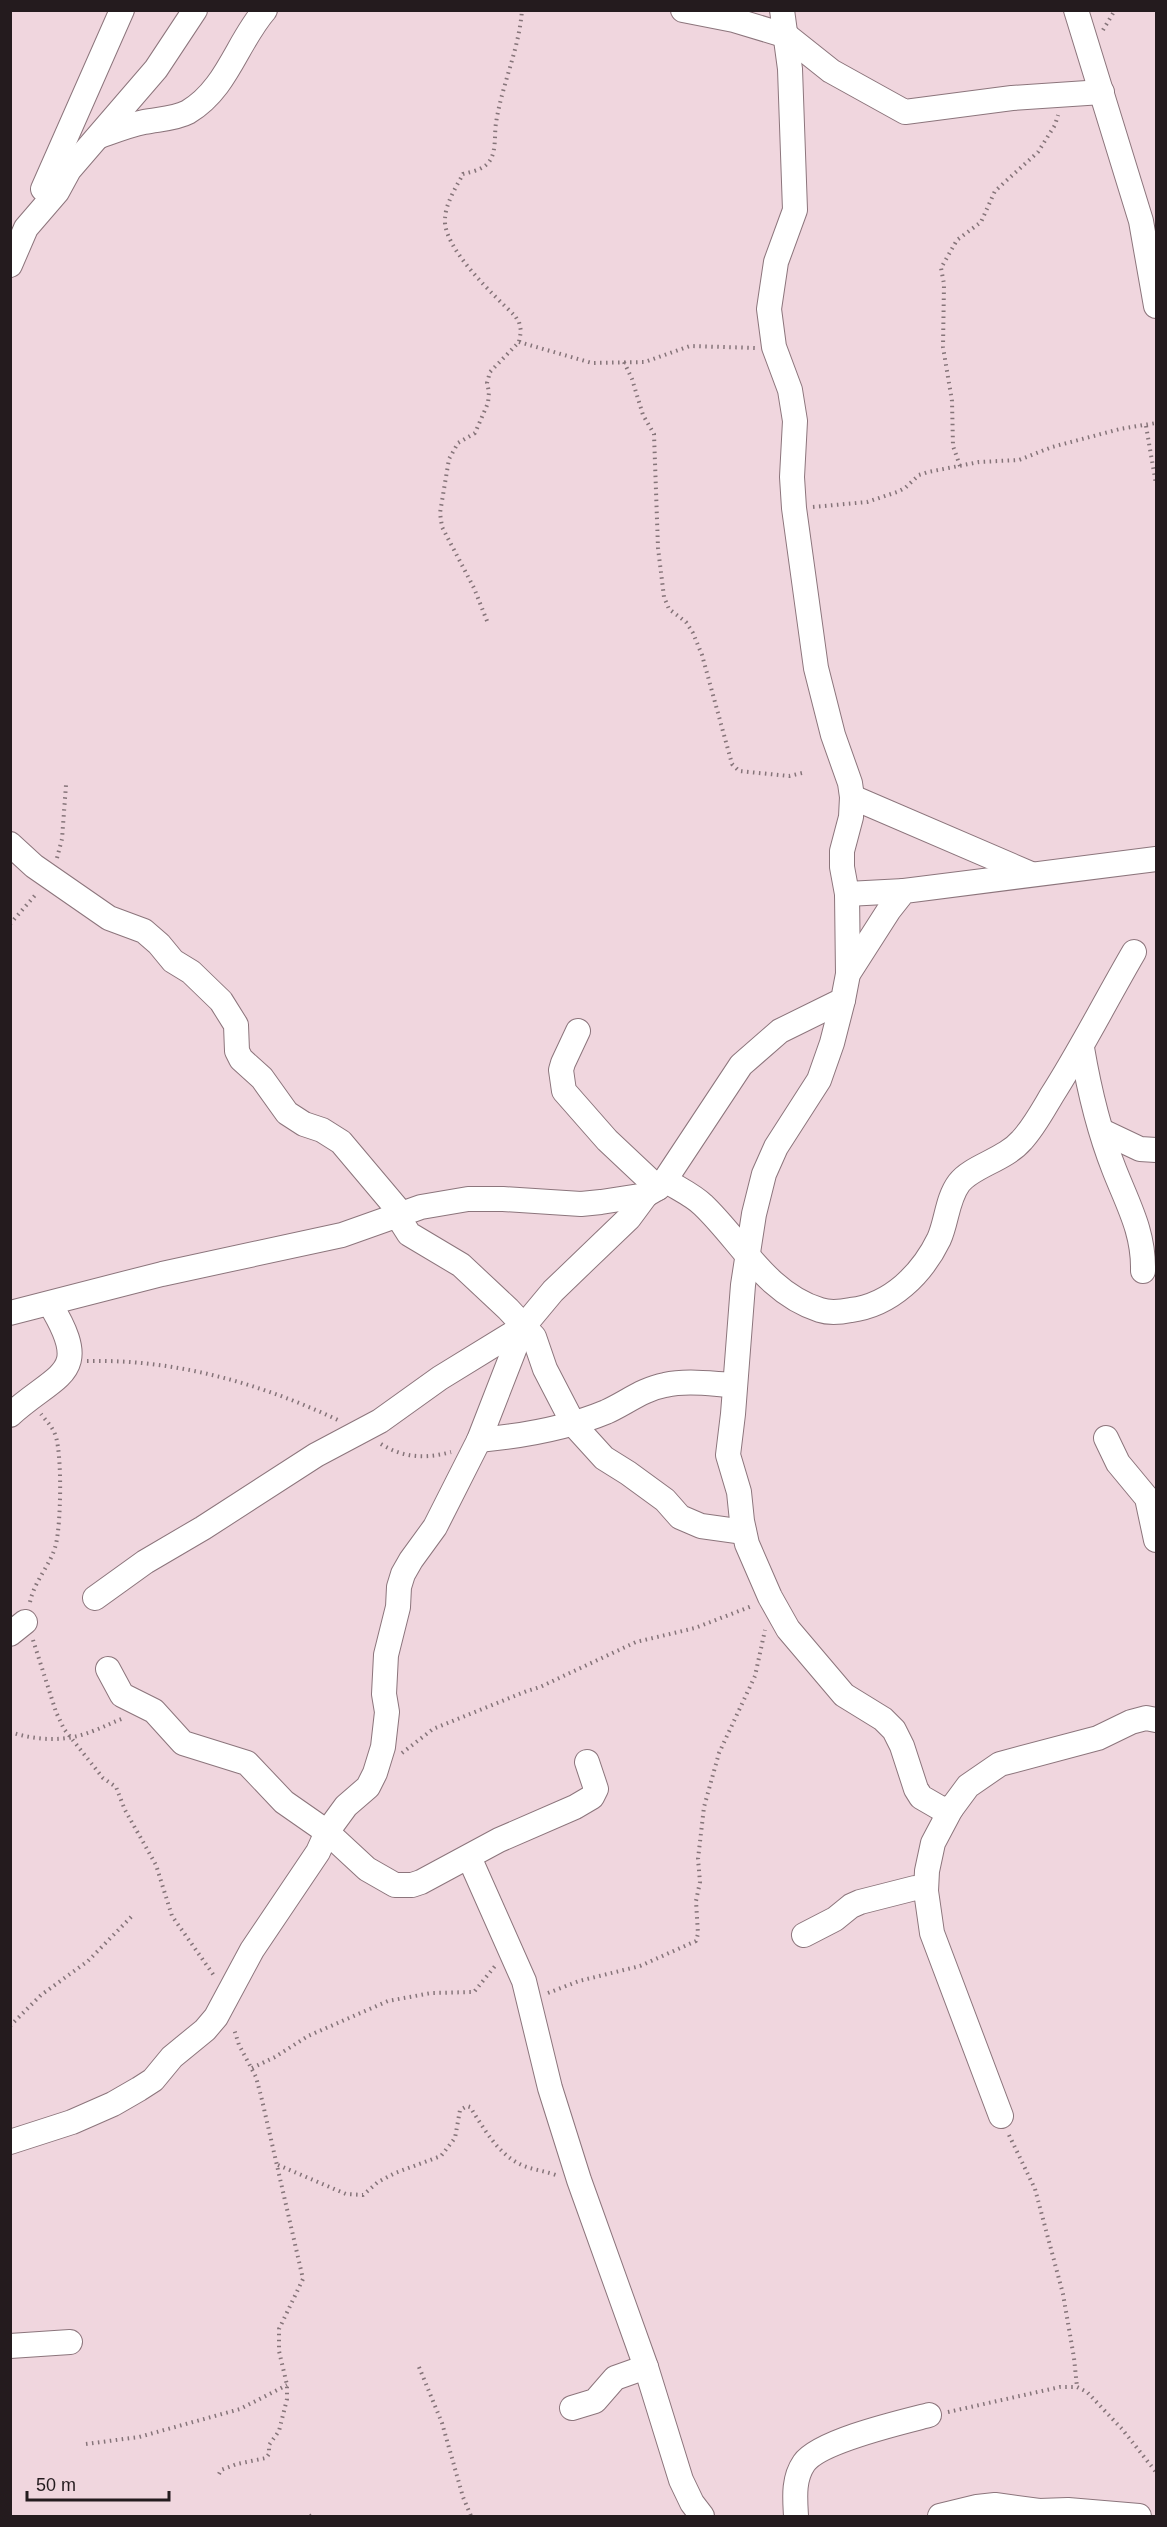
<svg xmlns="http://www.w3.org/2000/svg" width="1167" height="2527" viewBox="0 0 1167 2527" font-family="Helvetica,sans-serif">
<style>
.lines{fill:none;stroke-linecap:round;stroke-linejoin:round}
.minor-casing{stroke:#8c757c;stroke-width:26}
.path{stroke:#857479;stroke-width:4;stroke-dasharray:1.5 4.5;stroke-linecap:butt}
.minor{stroke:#fff;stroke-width:24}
</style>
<rect width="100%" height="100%" fill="#f0d6de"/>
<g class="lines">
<defs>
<g id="minor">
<path d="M683 10 734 20 787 36 831 71 905 112 1012 98 1102 92"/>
<path d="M782 10 790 69 795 210 776 262 769 309 774 347 790 390 795 421 792 477 794 508 816 668 833 735 850 783 852 797 851 817 842 851V867L847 894 848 974"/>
<path d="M1076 10 1141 221 1156 306"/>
<path d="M100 136C114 131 129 125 144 122 158 119 175 119 188 112 227 89 237 42 265 10"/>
<path d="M43 189 122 10"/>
<path d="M10 265 26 228 57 192 69 170 156 69 195 10"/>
<path d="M852 797 1031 874"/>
<path d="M10 844 34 866 109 918 144 931 159 944 173 961 191 972 221 1001 236 1025 237 1051 241 1059 262 1078 287 1113 304 1124 322 1130 341 1142 400 1212 402 1223 409 1234 461 1265 508 1309 534 1337 545 1369 574 1425 604 1458 628 1473 665 1500 680 1517 701 1526 744 1532"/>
<path d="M847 894 904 891"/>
<path d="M843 1000 832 1043 819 1080 776 1147 764 1174 754 1214 743 1285 733 1414 728 1455 739 1492 742 1521 747 1544 770 1597 788 1629 844 1695 883 1719 894 1730 902 1746 916 1789 921 1797 940 1808 951 1809"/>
<path d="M578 1031 563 1063 561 1070 564 1091 607 1140 658 1188"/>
<path d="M1082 1048C1089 1089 1099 1131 1114 1169 1128 1205 1144 1232 1143 1271"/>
<path d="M1102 1131 1140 1149 1156 1150"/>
<path d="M665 1180C677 1188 693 1195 703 1205 741 1241 766 1293 820 1310 829 1313 841 1312 851 1310 891 1305 922 1274 939 1239 947 1221 947 1199 959 1183 972 1166 1005 1160 1022 1140 1034 1127 1043 1110 1052 1095 1082 1048 1106 1000 1134 952"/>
<path d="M10 1313 162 1274 342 1235 421 1207 468 1199H503L581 1204 601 1202 646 1195 658 1188 665 1180 741 1065 780 1031 843 1000 848 974 889 910 904 891 1156 859"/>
<path d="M10 1415C59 1371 93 1375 50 1304"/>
<path d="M1106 1438 1118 1463 1147 1498 1156 1540"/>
<path d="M479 1440C523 1436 565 1429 606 1412 626 1403 643 1389 665 1385 687 1380 712 1384 734 1385"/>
<path d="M95 1598 145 1562 203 1528 316 1455 380 1421 440 1378 523 1327"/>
<path d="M10 1634 25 1622"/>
<path d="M108 1669 122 1695 154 1711 183 1743 247 1763 284 1802 327 1832 367 1869 395 1885H412L421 1882 499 1840 575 1807 592 1797 596 1789 587 1762"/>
<path d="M469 1857 524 1981 550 2088 579 2180 646 2367 681 2480 692 2503 702 2516"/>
<path d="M804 1935 835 1919 851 1906 860 1902 915 1888 926 1891"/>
<path d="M1001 2116 932 1933 926 1891 927 1871 933 1843 951 1809 968 1786 1000 1764 1098 1738 1131 1722 1146 1718 1156 1720"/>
<path d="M10 2142 72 2122 113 2104 139 2089 153 2080 172 2057 205 2030 216 2017 252 1950 318 1852 327 1832 346 1806 368 1787 375 1773 383 1747 387 1712 384 1694 386 1655 398 1607 399 1587 403 1574 411 1560 435 1527 479 1440 523 1327 553 1291 629 1218 646 1195"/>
<path d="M10 2346 70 2342"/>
<path d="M572 2408 595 2401 615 2378 646 2367"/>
<path d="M796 2516C795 2498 793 2479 804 2463 819 2441 902 2422 929 2415"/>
<path d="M940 2516 977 2507 995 2505 1039 2511 1068 2510 1139 2516"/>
</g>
</defs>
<use href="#minor" class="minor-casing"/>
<g class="path">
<path d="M1103 30 1115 10"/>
<path d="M519 342 592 363 645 362 690 346 756 348"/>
<path d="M624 362 632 379 643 415 654 434 658 548 664 597 669 609 686 622 693 633 702 655 732 764 739 771 789 776 802 773"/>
<path d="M1146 426 1156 484"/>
<path d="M960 466 953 446 952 401 943 347 944 284 941 268 957 240 981 222 995 191 1038 152 1055 125 1058 115"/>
<path d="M813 507 867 502 897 492 905 488 919 475 928 472 979 462 1019 460 1052 447 1120 429 1156 423"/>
<path d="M487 621 474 588 442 527 440 513 449 459 458 443 475 433 488 403 489 392 487 383 490 372 519 342 521 331 519 322 515 316C495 296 442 248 445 218 446 203 456 187 463 174 471 172 482 170 488 163 497 153 494 135 496 123 502 84 519 50 522 10"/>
<path d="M57 858 62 839 66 785"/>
<path d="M10 924 37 893"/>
<path d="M87 1361C175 1359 259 1383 338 1420"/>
<path d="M381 1444C403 1458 426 1459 451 1452"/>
<path d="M30 1602C35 1579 51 1565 56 1544 61 1522 62 1458 56 1437 53 1427 47 1422 41 1414"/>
<path d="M33 1640 56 1712 64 1729 103 1778 116 1787 125 1810 156 1865 172 1916 215 1977"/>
<path d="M10 1732C37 1741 67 1742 93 1731 104 1727 113 1722 124 1718"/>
<path d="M402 1753 433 1729 527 1691 540 1687 636 1642 695 1628 752 1606"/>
<path d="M548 1993 579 1981 640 1966 696 1941 698 1934 696 1901 700 1882 698 1859 704 1807 719 1753 755 1676 765 1630"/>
<path d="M10 2026 41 1995 88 1961 134 1914"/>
<path d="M252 2068 275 2057 308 2036 388 2001 431 1993 474 1992 495 1966"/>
<path d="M1009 2135 1035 2189 1063 2294 1074 2358 1077 2387"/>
<path d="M278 2165 346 2194 363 2195 378 2182 395 2173 441 2156 455 2138 460 2110 467 2106 470 2107C485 2130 498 2155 524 2166 534 2170 545 2171 556 2175"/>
<path d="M419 2367 442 2423 463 2497 471 2516"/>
<path d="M948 2412 1060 2387H1077L1087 2392 1122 2429 1156 2472"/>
<path d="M86 2444 139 2437 240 2409 287 2385"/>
<path d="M219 2474 221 2470 237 2464 266 2458 269 2454V2445L279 2431 287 2399V2385L279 2351V2329L303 2279 262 2100 256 2077 239 2045 234 2029"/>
<path d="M309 2515 310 2516"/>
</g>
<use href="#minor" class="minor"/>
</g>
<rect width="1167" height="2527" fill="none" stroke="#241b1e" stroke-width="24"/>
<path d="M27 2491v9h142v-9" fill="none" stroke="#241b1e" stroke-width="3"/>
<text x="36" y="2491" font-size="18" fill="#241b1e" stroke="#f0d6de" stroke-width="4.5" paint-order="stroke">50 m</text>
</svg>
